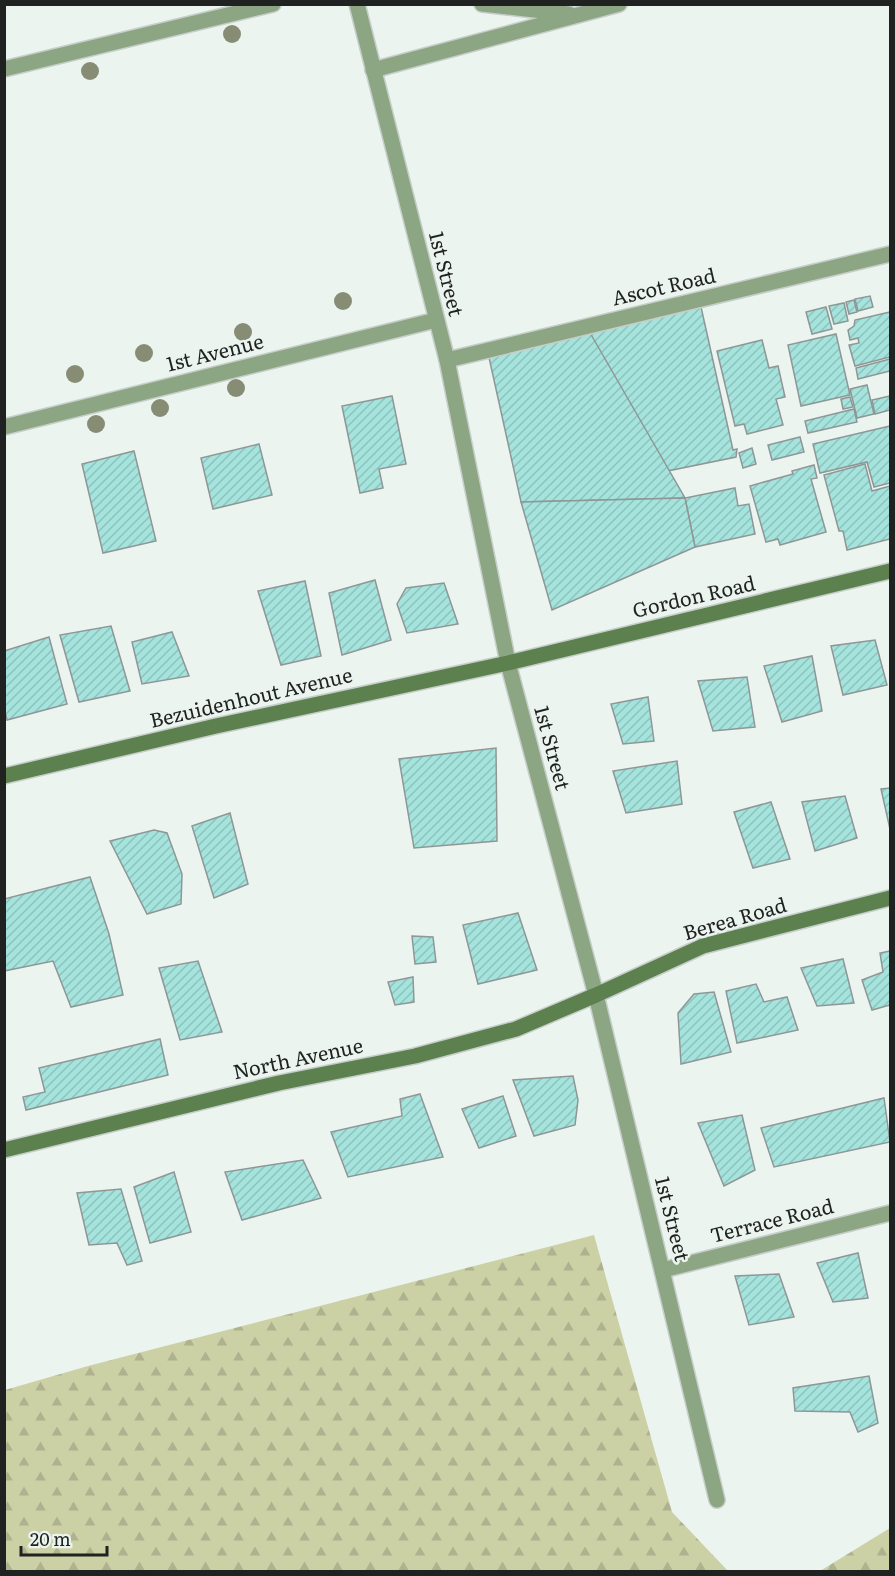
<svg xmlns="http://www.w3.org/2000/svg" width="895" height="1576" viewBox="0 0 895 1576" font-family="Literata,serif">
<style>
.forest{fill:url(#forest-firs)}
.building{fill:url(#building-hatch);stroke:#8e9796;stroke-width:1.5}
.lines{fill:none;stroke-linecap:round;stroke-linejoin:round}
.street-casing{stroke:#c6ceca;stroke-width:18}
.secondary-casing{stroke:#c6ceca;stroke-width:18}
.street{stroke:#8ca583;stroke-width:15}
.secondary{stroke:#5c804e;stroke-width:15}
.tree{fill:#878d75}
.labels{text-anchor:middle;stroke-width:5;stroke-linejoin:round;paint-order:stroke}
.street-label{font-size:20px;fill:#1f2220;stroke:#ebf4ef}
</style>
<defs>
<pattern id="forest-firs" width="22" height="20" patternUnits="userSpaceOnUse" patternTransform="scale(1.5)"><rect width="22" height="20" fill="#ccd0a5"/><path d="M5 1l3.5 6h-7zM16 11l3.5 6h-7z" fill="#afb28e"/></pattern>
<pattern id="building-hatch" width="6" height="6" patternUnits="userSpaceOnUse" patternTransform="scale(1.5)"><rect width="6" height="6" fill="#a5e4dd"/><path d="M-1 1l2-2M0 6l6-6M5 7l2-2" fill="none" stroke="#8ec3bd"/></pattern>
</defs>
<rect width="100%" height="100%" fill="#ebf4ef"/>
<g class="forest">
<path d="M594 1235 672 1512 728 1571H5V1390L88 1366Z"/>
<path d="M890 1528V1571H820Z"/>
</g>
<g class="building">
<path d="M870 296 873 307 858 311 855 299Z"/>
<path d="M854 300 857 312 849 314 846 302Z"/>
<path d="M844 303 848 321 834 324 829 306Z"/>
<path d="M701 307 733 450 737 449 736 457 623 480 589 331Z"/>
<path d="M826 307 832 329 812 334 806 312Z"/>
<path d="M890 312V357L855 366 849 345 859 343 858 338 850 340 848 330 854 326 855 320Z"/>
<path d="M589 331 685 498 521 502 488 353Z"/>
<path d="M836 334 850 395 801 406 788 345Z"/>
<path d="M762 340 769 368 778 366 785 397 776 399 783 425 747 434 744 424 735 426 717 351Z"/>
<path d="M890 359V371L858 379 856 368Z"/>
<path d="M867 385 874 414 857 418 850 389Z"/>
<path d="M392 396 406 464 379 469 383 488 360 493 342 406Z"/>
<path d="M890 396V410L875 414 872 400Z"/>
<path d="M850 397 853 407 843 409 841 399Z"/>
<path d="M854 409 857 422 808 433 805 421Z"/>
<path d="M890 426V483L874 487 867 462 820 473 813 444Z"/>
<path d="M800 437 804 452 772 460 768 445Z"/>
<path d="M259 444 272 495 213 509 201 458Z"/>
<path d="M752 448 756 464 743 468 739 453Z"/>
<path d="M134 451 156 541 103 553 82 464Z"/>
<path d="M865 464 872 491 890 486V539L847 550 843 531H839L824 475Z"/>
<path d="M814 465 817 478 811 479 826 532 780 545 778 539 766 542 750 486 793 474 792 471Z"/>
<path d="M735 488 738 506 749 504 755 534 695 547 685 498Z"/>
<path d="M685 498 695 547 552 610 521 502Z"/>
<path d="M375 580 391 640 342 655 329 593Z"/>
<path d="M305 581 321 656 281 665 258 591Z"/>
<path d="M444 583 458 624 407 633 397 604 406 588Z"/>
<path d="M111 626 130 691 79 702 60 635Z"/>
<path d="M172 632 189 676 142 684 132 642Z"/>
<path d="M49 637 67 704 7 720 4 707V651Z"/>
<path d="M875 640 887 685 843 695 831 646Z"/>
<path d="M812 656 822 711 782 722 764 666Z"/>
<path d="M747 677 755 727 713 731 698 681Z"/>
<path d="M648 697 654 741 623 744 611 704Z"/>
<path d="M496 748 497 841 414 848 399 759Z"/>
<path d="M677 761 682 804 626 813 613 771Z"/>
<path d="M890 788V829L881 789Z"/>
<path d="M845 796 857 838 815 851 802 802Z"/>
<path d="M771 802 790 859 753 868 734 812Z"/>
<path d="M230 813 248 884 214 898 192 826Z"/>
<path d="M154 830 167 833 182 874 181 904 147 914 110 841Z"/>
<path d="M90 877 109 934 123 995 71 1007 53 961 4 971V899Z"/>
<path d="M518 913 537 970 478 984 463 925Z"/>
<path d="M412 936 433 937 436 962 415 964Z"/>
<path d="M890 951V1005L872 1010 862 980 883 972 880 953Z"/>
<path d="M843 959 854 1003 817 1006 801 968Z"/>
<path d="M198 961 222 1032 180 1040 159 968Z"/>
<path d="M413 977 414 1002 395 1005 388 982Z"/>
<path d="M756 984 764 1002 787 997 798 1030 737 1043 726 991Z"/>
<path d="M714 992 731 1052 681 1064 678 1013 694 994Z"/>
<path d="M160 1039 168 1075 26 1110 23 1097 45 1092 39 1068Z"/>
<path d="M573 1076 578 1100 575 1125 534 1136 513 1080Z"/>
<path d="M420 1094 443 1157 348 1177 331 1132 402 1116 400 1099Z"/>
<path d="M503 1096 516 1136 479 1148 462 1109Z"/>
<path d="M884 1098 890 1142 774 1167 761 1128Z"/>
<path d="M742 1115 755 1170 724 1186 698 1123Z"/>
<path d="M303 1160 321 1198 242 1220 225 1172Z"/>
<path d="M174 1172 191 1232 150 1243 134 1187Z"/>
<path d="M121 1189 142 1261 127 1265 117 1243 89 1245 77 1193Z"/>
<path d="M858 1253 868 1298 833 1302 817 1263Z"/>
<path d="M779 1274 794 1317 749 1325 735 1276Z"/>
<path d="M869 1376 878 1423 858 1432 850 1412 795 1411 793 1388Z"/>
</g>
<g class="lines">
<defs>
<g id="street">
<path d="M357 4 447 360 508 663 596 995 717 1500"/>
<path d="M482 4 569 14"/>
<path d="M4 69 273 4"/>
<path d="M373 70 619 4"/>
<path d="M447 360 890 254"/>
<path d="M4 427 436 320"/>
<path d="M663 1270 890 1213"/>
</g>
<g id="secondary">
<path d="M4 776 216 726 508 663 890 571"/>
<path d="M4 1150 279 1083 415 1056 516 1029 596 995 703 946 890 898"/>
</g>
</defs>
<use href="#street" class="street-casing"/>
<use href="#secondary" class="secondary-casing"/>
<use href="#street" class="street"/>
<use href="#secondary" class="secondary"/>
</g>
<g class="tree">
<circle cx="232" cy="34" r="9"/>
<circle cx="90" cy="71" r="9"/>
<circle cx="343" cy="301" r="9"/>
<circle cx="243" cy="332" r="9"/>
<circle cx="144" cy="353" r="9"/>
<circle cx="75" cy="374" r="9"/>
<circle cx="236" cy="388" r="9"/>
<circle cx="160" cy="408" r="9"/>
<circle cx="96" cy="424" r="9"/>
</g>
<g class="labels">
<g class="street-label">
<text transform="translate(446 274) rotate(76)" y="7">1st Street</text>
<text transform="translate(664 287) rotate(-13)" y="7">Ascot Road</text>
<text transform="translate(215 353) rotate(-14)" y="7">1st Avenue</text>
<text transform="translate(694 597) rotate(-13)" y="7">Gordon Road</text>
<text transform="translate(251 698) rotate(-13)" y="7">Bezuidenhout Avenue</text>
<text transform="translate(552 748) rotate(75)" y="7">1st Street</text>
<text transform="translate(735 919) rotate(-16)" y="7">Berea Road</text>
<text transform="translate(298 1059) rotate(-12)" y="7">North Avenue</text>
<text transform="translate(672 1219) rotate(76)" y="7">1st Street</text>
<text transform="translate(772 1221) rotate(-14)" y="7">Terrace Road</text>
</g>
</g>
<rect width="895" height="1576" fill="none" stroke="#1f2220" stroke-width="12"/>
<path d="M21 1546v9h86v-9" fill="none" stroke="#1f2220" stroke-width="3"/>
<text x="30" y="1546" font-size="18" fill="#1f2220" stroke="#ebf4ef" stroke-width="4.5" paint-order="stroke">20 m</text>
</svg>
